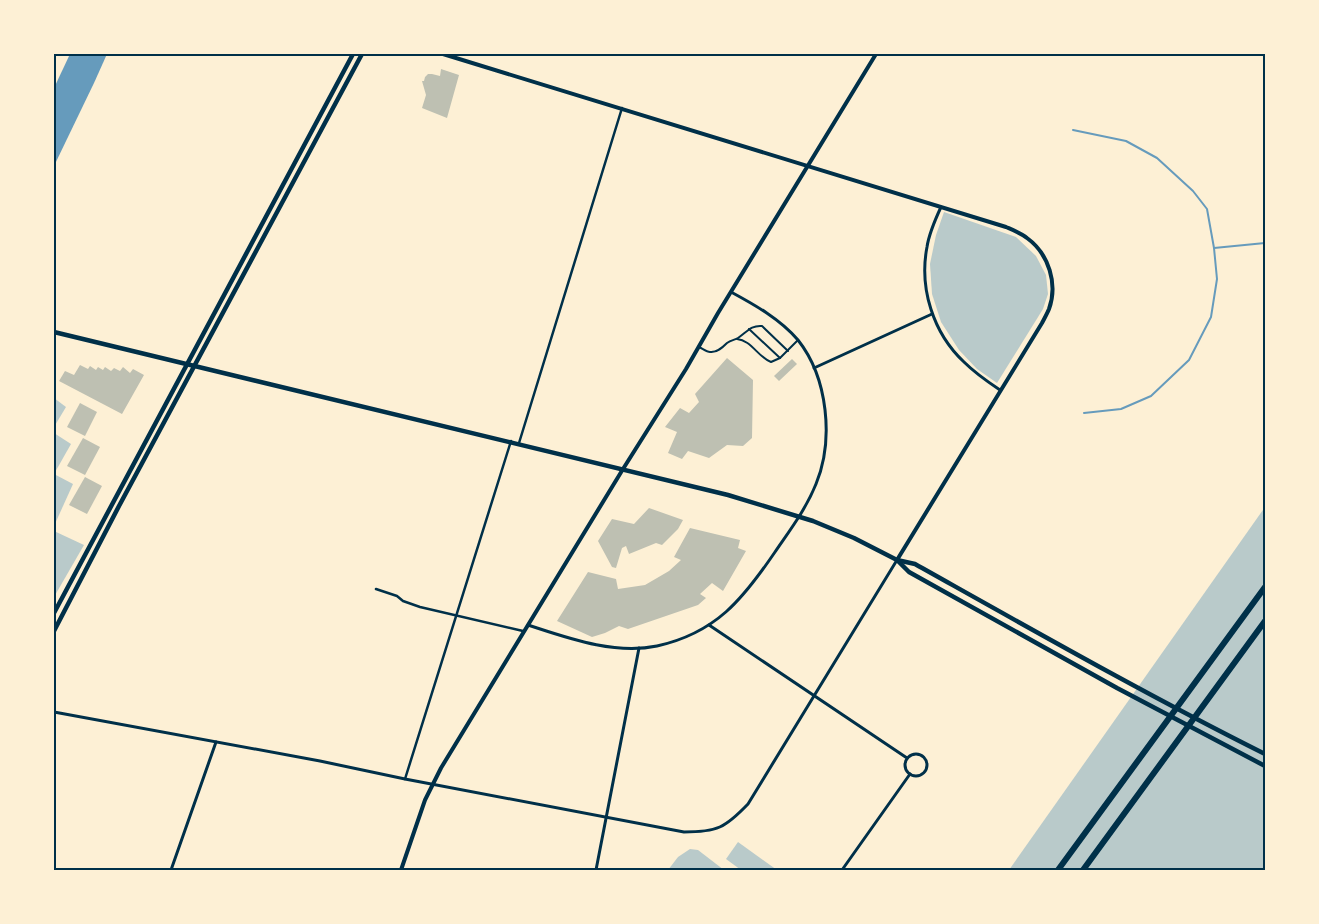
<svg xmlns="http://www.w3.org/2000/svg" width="1319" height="924" viewBox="0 0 1319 924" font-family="Lato,sans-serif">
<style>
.green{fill:#b9caca}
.water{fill:#669bbc}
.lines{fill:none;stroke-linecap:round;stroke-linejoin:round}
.stream{stroke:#669bbc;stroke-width:2}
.building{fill:#bec0b2}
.service{stroke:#003049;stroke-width:2}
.pedestrian{stroke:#003049;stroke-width:2.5}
.minor{stroke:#003049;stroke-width:3}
.tertiary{stroke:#003049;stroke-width:4}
.secondary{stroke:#003049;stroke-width:4.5}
.motorway{stroke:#003049;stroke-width:6}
.neatline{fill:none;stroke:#003049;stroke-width:2}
</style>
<rect width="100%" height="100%" fill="#fdf0d5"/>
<g class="green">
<path d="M944 212 1016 237 1036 256 1046 275 1048 294 1043 309 997 383 977 369 959 350 941 322 932 294 930 264 936 235Z"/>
<path d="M54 398 66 407 54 427Z"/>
<path d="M54 433 71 444 54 474Z"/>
<path d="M54 474 73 484 54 526Z"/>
<path d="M1265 507V870H1009Z"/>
<path d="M54 531 84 545 54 597Z"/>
<path d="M738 842 777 870H741L726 859Z"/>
<path d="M690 849 698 850 724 870H668L678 857Z"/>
</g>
<path class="water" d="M70 54H107L94 83 54 166V88Z"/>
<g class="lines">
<g class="stream">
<path d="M1073 130 1126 141 1157 158 1193 191 1207 209 1214 248 1217 279 1211 317 1189 360 1151 396 1121 409 1084 413"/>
<path d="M1214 248 1265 243"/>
</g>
</g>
<g class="building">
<path d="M441 69 459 75 447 118 422 108 426 95 422 81H424L425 77 428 74H432L440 76Z"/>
<path d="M727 358 753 380 752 438 743 446 727 445 709 458 688 451 682 459 668 453 677 432 665 427 680 408 689 413 699 402 695 394Z"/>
<path d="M792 359 797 364 779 381 774 376Z"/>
<path d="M80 365 88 369 90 366 96 370 98 367 103 370 105 367 111 371 114 368 120 371 123 367 130 373 133 369 144 375 122 414 59 381 65 371 74 375Z"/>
<path d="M80 403 97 412 85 436 67 427Z"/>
<path d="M83 438 100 447 85 475 67 466Z"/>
<path d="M85 477 102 486 87 514 69 505Z"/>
<path d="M649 508 683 520 678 529 662 545 656 543 629 554 626 546 622 548 616 568 612 567 598 541 612 519 634 524Z"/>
<path d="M690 528 740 540 738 548 746 551 723 591 712 583 700 594 706 598 698 605 628 629 619 626 605 633 592 637 557 621 588 572 616 579 618 589 645 585 669 571 681 560 674 557Z"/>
</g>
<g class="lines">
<g class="service">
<path d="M749 329 780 358"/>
<path d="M737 339C751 340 758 357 771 362L780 358 798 340"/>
<path d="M699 347C703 349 707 352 710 352 717 353 723 347 727 343 731 340 735 340 738 338 747 332 751 325 762 326L788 351"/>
</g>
<g class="pedestrian">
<path d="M519 443 622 108"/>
<path d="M376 589 397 596 403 601 420 607 523 631"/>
<path d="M405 779 511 441"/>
</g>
<g class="minor">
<path d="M941 207C935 220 929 233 927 247 919 288 933 333 964 362 975 373 988 382 1000 390"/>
<path d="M814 368 932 314"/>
<path d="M528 625C568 638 614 655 657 646 716 633 743 599 775 552 790 530 806 509 816 484 834 440 828 378 798 340 780 319 755 305 731 292"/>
<path d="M709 625 907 758"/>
<path d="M54 712 320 761 405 779 684 832C717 832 725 828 748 804L897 560"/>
<circle cx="916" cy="765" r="11"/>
<path d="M171 870 216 742"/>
<path d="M596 870 639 648"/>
<path d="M842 870 910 774"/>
</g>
<g class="tertiary">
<path d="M443 54 1006 227C1013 230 1021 233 1027 238 1049 254 1058 284 1049 309 1047 314 1044 319 1042 323L897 560"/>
<path d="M401 870 425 800 441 768 623 469 686 369 718 313 876 54"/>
</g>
<g class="secondary">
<path d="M54 332 728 495 813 521 854 538 897 560 915 564C1031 629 1147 695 1265 754"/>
<path d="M898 561 909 572 1117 688 1265 766"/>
<path d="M54 613 353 54"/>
<path d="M54 631 119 506 362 54"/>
</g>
<g class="motorway">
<path d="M1058 870 1265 587"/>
<path d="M1083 870 1265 621"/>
</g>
</g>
<rect width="1319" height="924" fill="none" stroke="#fdf0d5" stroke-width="110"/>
<rect x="55" y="55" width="1209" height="814" class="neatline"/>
</svg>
